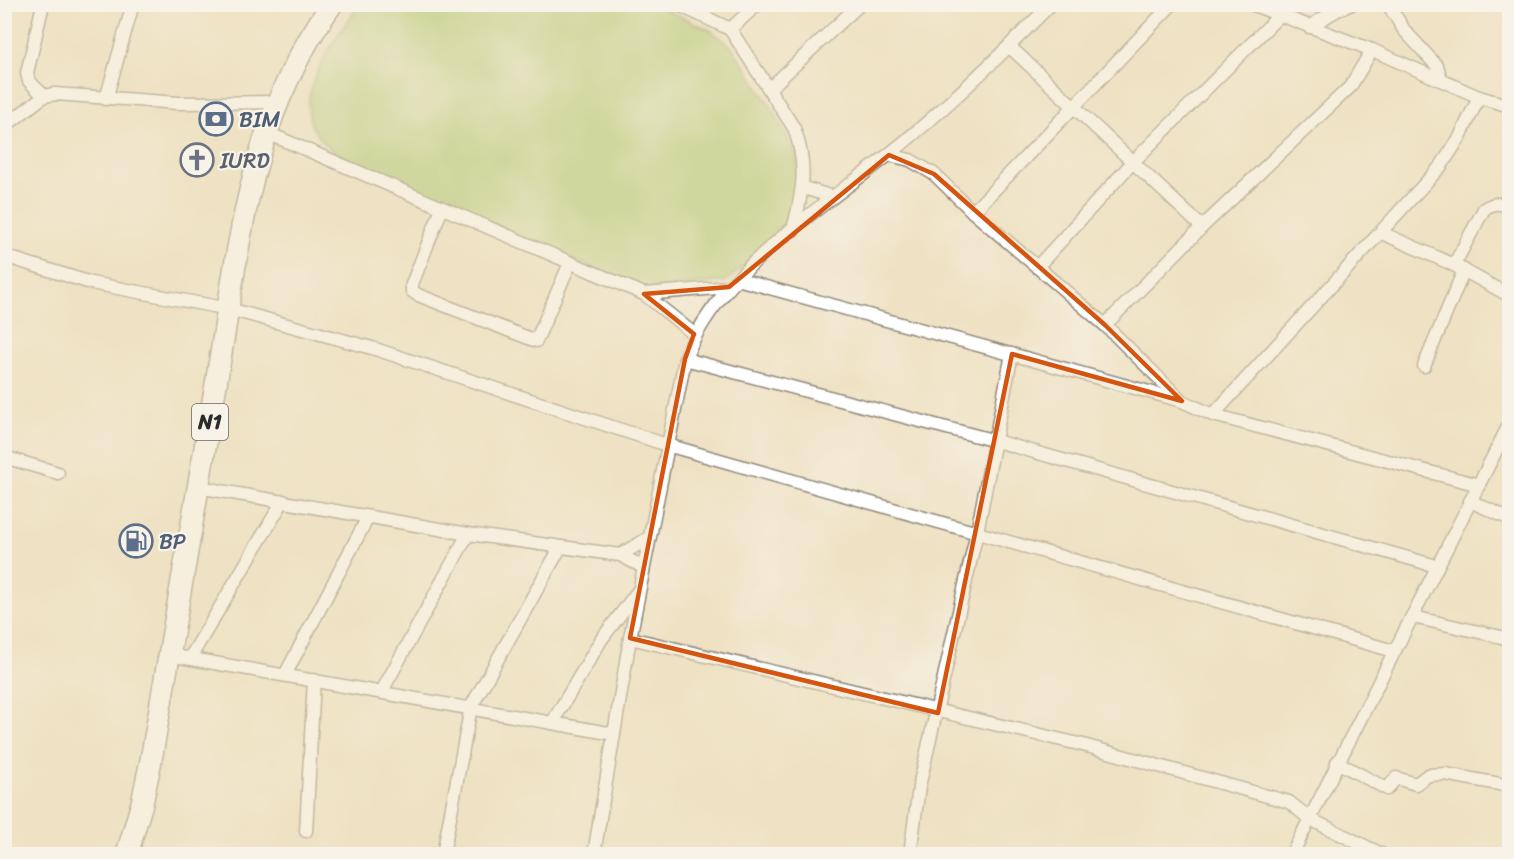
<svg xmlns="http://www.w3.org/2000/svg" width="1514" height="859" viewBox="0 0 1514 859" font-family="Sriracha,sans-serif">
<style>
.green{fill:#accb72;stroke:#6c7b4e;stroke-width:1.5}
.lines{fill:none;stroke-linecap:round;stroke-linejoin:round}
.minor-casing{stroke:#8d8677;stroke-width:15}
.trunk-casing{stroke:#8d8677;stroke-width:24}
.minor{stroke:#fff;stroke-width:12}
.trunk{stroke:#fff;stroke-width:21}
.marked{fill:none;stroke:#d5540f;stroke-width:4.5;stroke-linejoin:round}
.labels{text-anchor:middle;stroke-width:4.5;stroke-linejoin:round;paint-order:stroke}
.shield{fill:#f7f3e8;stroke:#686764;stroke-width:1.5}
.shield-label{font-size:21px;font-weight:bold;fill:#2b2b2b}
.service-label{font-size:22px;fill:#4e5e75;stroke:#f7f3e8;text-anchor:start}
.worship-label{font-size:22px;fill:#5b616d;stroke:#f7f3e8;text-anchor:start}
</style>
<rect width="100%" height="100%" fill="#f7f3e8"/>
<filter id="ink" filterUnits="userSpaceOnUse"><feTurbulence type="fractalNoise" baseFrequency=".0167" numOctaves="2"/><feDisplacementMap in="SourceGraphic" scale="12" xChannelSelector="R" yChannelSelector="G"/><feConvolveMatrix kernelMatrix="1 2 1 2 8 2 1 2 1" color-interpolation-filters="sRGB"/></filter>
<filter id="wash" filterUnits="userSpaceOnUse"><feTurbulence type="fractalNoise" baseFrequency=".008" numOctaves="4" result="noise"/><feDisplacementMap in="SourceGraphic" scale="24" xChannelSelector="R" yChannelSelector="G"/><feGaussianBlur stdDeviation="1.35" result="paint"/><feColorMatrix in="noise" values="0 0 0 0 0 0 0 0 0 0 0 0 0 0 0 0 0 1.4 0 .05"/><feComposite in="paint" operator="in"/></filter>
<g filter="url(#wash)">
<rect width="100%" height="100%" fill="#efe1c3"/>
<path class="green" d="M360 5H653L662 8 710 30 732 47 774 111 797 157 796 205 787 229 726 281 644 290 358 167C341 156 323 146 313 128 294 93 339 31 360 5Z"/>
</g>
<g filter="url(#ink)">
<g class="lines">
<defs>
<g id="minor">
<path d="M43 4 27 73 29 81 44 96"/>
<path d="M677 4 730 29 758 4"/>
<path d="M1251 4 1372 50 1479 97 1510 106"/>
<path d="M1388 4 1404 30 1437 66 1441 79"/>
<path d="M1309 27 1337 10 1352 4"/>
<path d="M730 29 794 128C808 166 803 191 793 230"/>
<path d="M1009 46 1202 227"/>
<path d="M770 88 860 4"/>
<path d="M106 99 133 4"/>
<path d="M4 127 44 96 55 94 178 103 276 102"/>
<path d="M265 132 644 294 694 334"/>
<path d="M889 155 910 160 934 174 973 212 1105 325 1182 401"/>
<path d="M804 188 833 197"/>
<path d="M442 208 412 284V291L418 295 536 341 570 263"/>
<path d="M973 212 1172 4"/>
<path d="M1382 233 1454 265 1510 296"/>
<path d="M4 256 91 283 229 309 372 348 667 445 1394 651"/>
<path d="M1454 265 1484 209C1494 202 1499 203 1510 207"/>
<path d="M1037 267 1132 163 1291 4"/>
<path d="M737 279 1182 401 1213 415 1479 485"/>
<path d="M644 294 729 287"/>
<path d="M1105 325 1202 227 1350 87 1372 50"/>
<path d="M685 359 996 441 1436 566"/>
<path d="M1424 366 1464 270"/>
<path d="M1213 415 1441 166 1460 137 1479 97"/>
<path d="M4 457 58 473"/>
<path d="M198 487 468 534 620 555 643 567"/>
<path d="M1470 501 1510 519"/>
<path d="M620 555 649 538"/>
<path d="M1413 617 1510 639"/>
<path d="M630 638 1083 745 1289 802 1310 819 1381 854"/>
<path d="M169 655 614 734"/>
<path d="M190 658 283 501"/>
<path d="M285 675 368 517"/>
<path d="M382 691 468 534"/>
<path d="M552 723 601 640 638 591"/>
<path d="M1337 762 1387 789 1396 778 1416 784 1428 775 1445 774 1510 786"/>
<path d="M306 831 314 680"/>
<path d="M443 854 471 707 560 548"/>
<path d="M594 854 630 638 685 359C717 273 817 211 887 156 945 110 999 57 1051 4"/>
<path d="M910 854 919 787 977 532 1012 354"/>
<path d="M1292 854 1510 423"/>
</g>
<path id="trunk" d="M127 854 142 803 151 760C173 636 194 513 215 390 239 250 246 124 332 4"/>
</defs>
<use href="#minor" class="minor-casing"/>
<use href="#trunk" class="trunk-casing"/>
<use href="#minor" class="minor"/>
<use href="#trunk" class="trunk"/>
</g>
</g>
<path d="M0 0H1514V859H0ZM889 155 934 174 1105 325 1182 401 1012 354 938 713 630 638 685 359 694 334 644 294 729 287Z" fill="#efe1c3" fill-opacity=".55" fill-rule="evenodd"/>
<path class="marked" d="M889 155 934 174 1105 325 1182 401 1012 354 938 713 630 638 685 359 694 334 644 294 729 287Z"/>
<defs>
<symbol id="bank-ring" viewBox="-11 -11 22 22"><circle r="9.5" fill="#f7f3e8" stroke="#5c6f8a" stroke-width="1.5"/><path d="M-6-4H6V4H-6ZM0-2.3a2.3 2.3 0 1 0 0 4.6a2.3 2.3 0 1 0 0-4.6Z" fill="#5c6f8a"/></symbol>
<symbol id="church-ring" viewBox="-11 -11 22 22"><circle r="9.5" fill="#f7f3e8" stroke="#6b7280" stroke-width="1.5"/><path d="M-1.2-6h2.4v3.5h3.3v2.4h-3.3V6h-2.4V-.1h-3.3v-2.4h3.3Z" fill="#6b7280"/></symbol>
<symbol id="fuel-ring" viewBox="-11 -11 22 22"><circle r="9.5" fill="#f7f3e8" stroke="#5c6f8a" stroke-width="1.5"/><path d="M-5.5-6h7V0h2V4h1.3V-2.5L3-4.5l.8-.8L6-3V5H2.5V1h-1V6h-7ZM-4.2-4.7v3.2H.2V-4.7Z" fill="#5c6f8a"/></symbol>
</defs>
<g fill-rule="evenodd">
<use href="#bank-ring" x="197" y="100" width="38" height="38"/>
<use href="#church-ring" x="178" y="141" width="38" height="38"/>
<use href="#fuel-ring" x="117" y="522" width="38" height="38"/>
</g>
<g class="labels">
<rect class="shield" x="192" y="404" width="36" height="36" rx="4.5"/>
<g class="shield-label">
<text x="210" y="429">N1</text>
</g>
<g class="service-label">
<text x="239" y="127">BIM</text>
<text x="159" y="549">BP</text>
</g>
<g class="worship-label">
<text x="220" y="168">IURD</text>
</g>
</g>
<rect width="1514" height="859" fill="none" stroke="#f7f3e8" stroke-width="24"/>
</svg>
